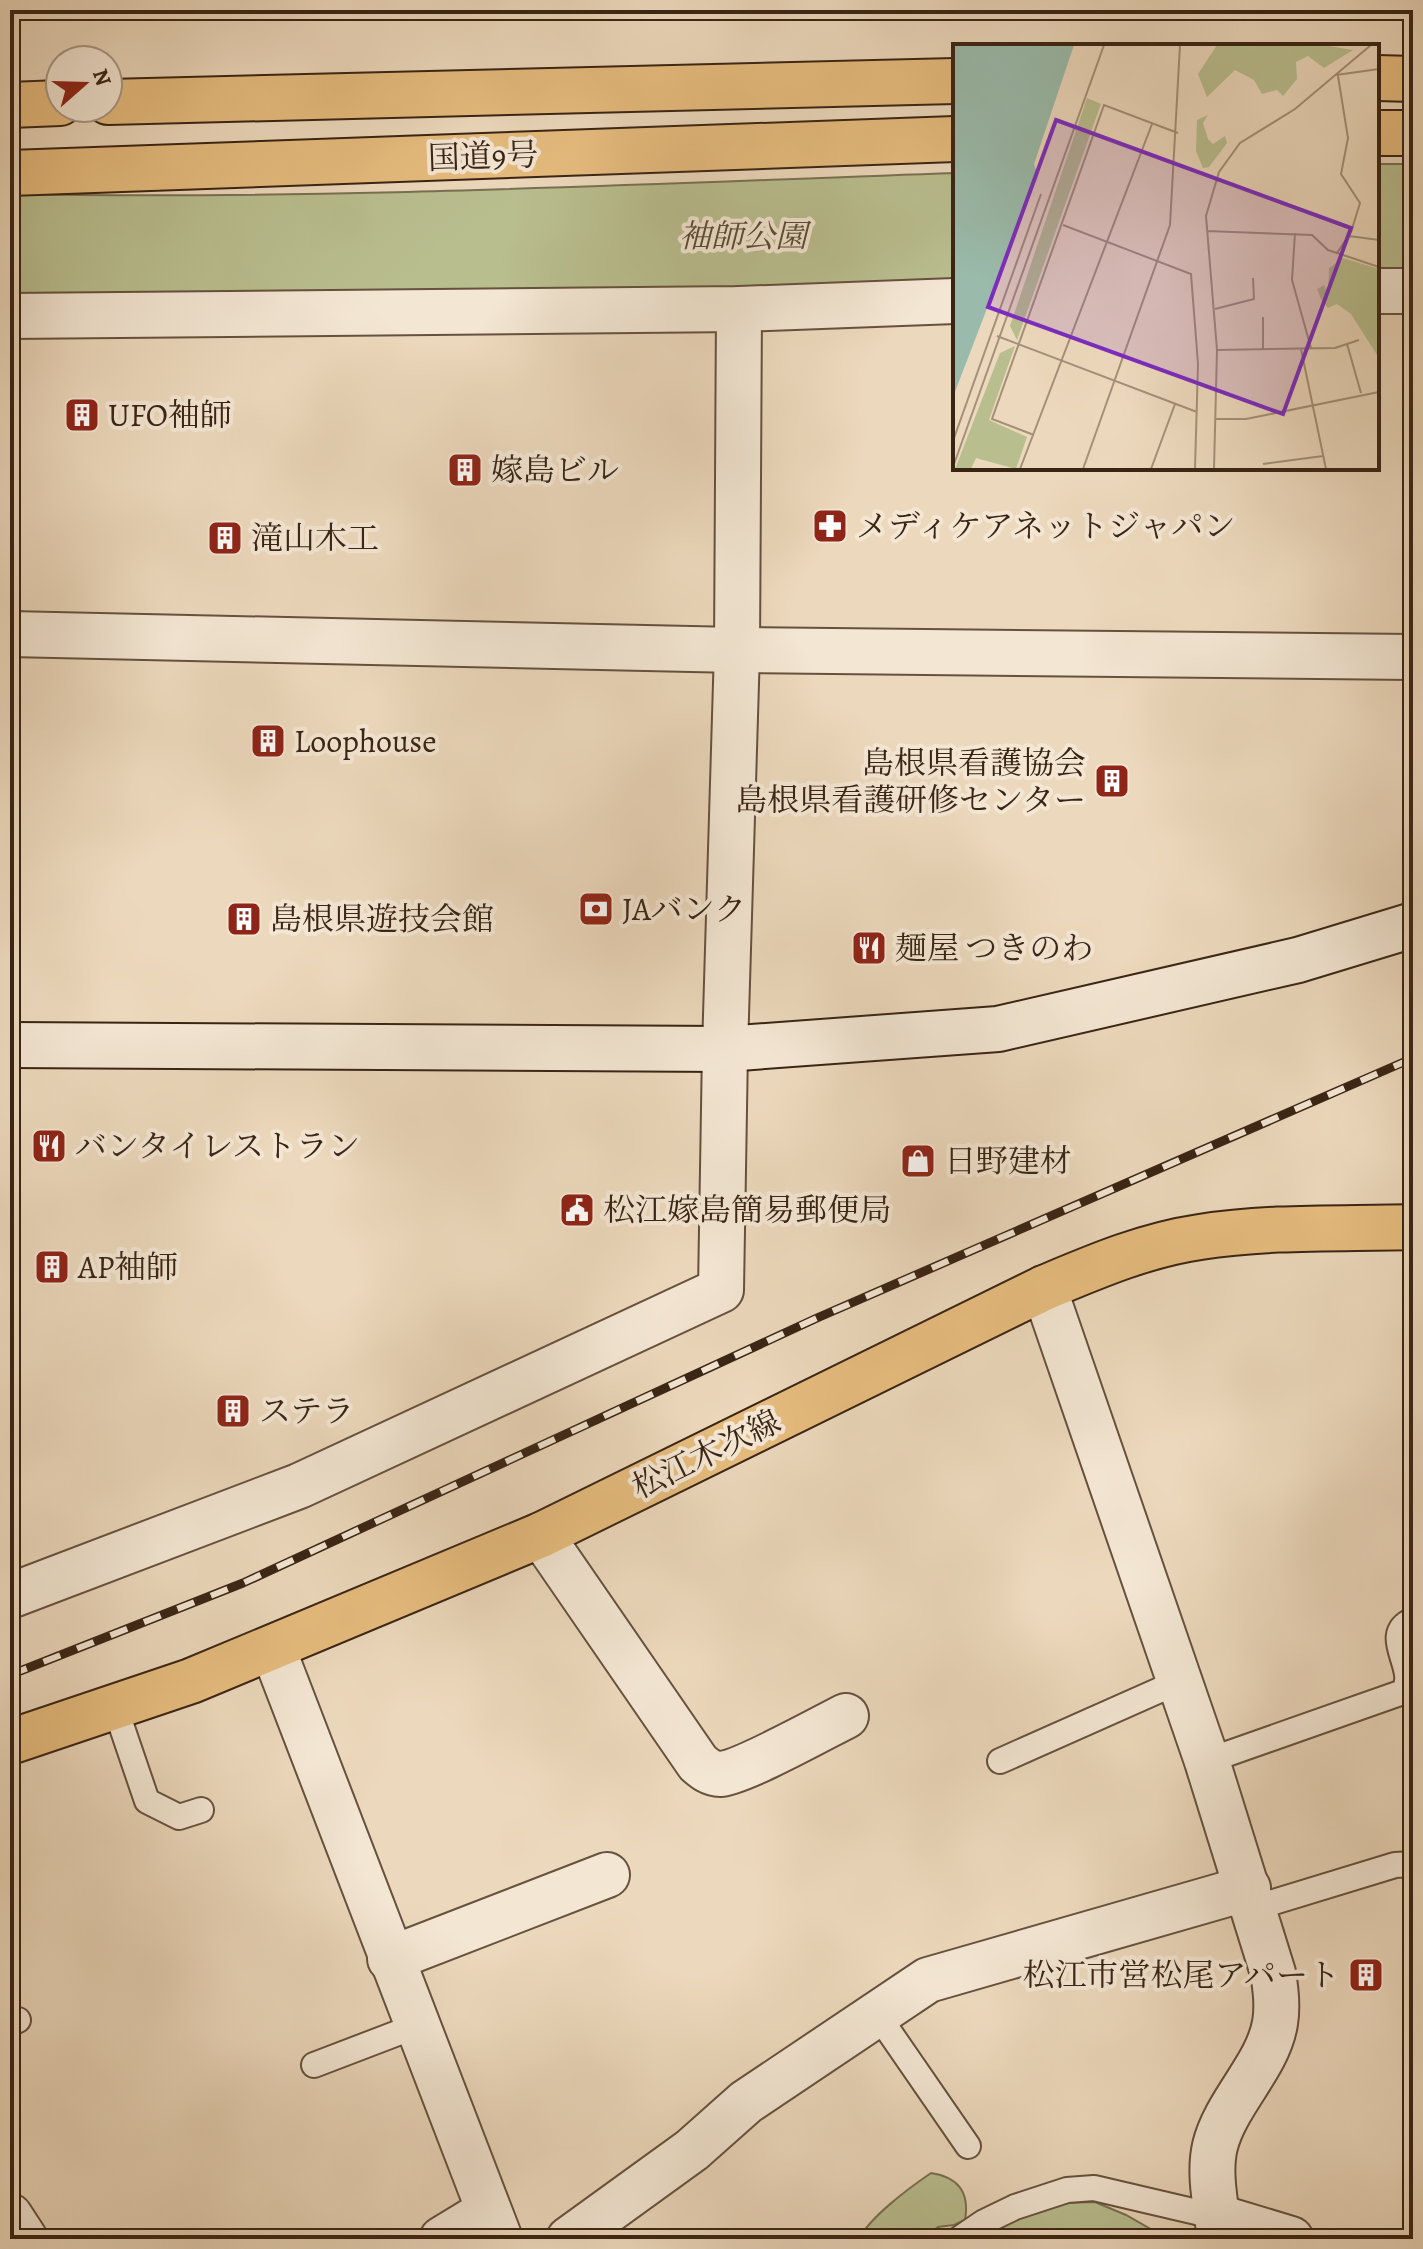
<svg xmlns="http://www.w3.org/2000/svg" width="1423" height="2249" viewBox="0 0 1423 2249" font-family="Alegreya,'Noto Serif JP',serif">
<style>
.green{fill:#b9be8f;stroke:#797152;stroke-width:2}
.water{fill:#9abbab;stroke:#737f6f;stroke-width:2}
.lines{fill:none;stroke-linecap:round;stroke-linejoin:round}
.lane-casing{stroke:#66513e;stroke-width:28}
.street-casing{stroke:#66513e;stroke-width:48}
.secondary-casing{stroke:#392414;stroke-width:48}
.primary-casing{stroke:#392414;stroke-width:48}
.highway-casing{stroke:#392414;stroke-width:48}
.lane{stroke:#f3e6d3;stroke-width:24}
.street{stroke:#f3e6d3;stroke-width:44}
.secondary{stroke:#f3e6d3;stroke-width:44}
.primary{stroke:#e6bc7e;stroke-width:44}
.highway{stroke:#e6bc7e;stroke-width:44}
.rail-casing{stroke:#392414;stroke-width:9}
.rail{stroke:#f3e6d3;stroke-width:6;stroke-dasharray:18;stroke-linecap:butt}
.labels{text-anchor:middle;stroke-width:8;stroke-linejoin:round;paint-order:stroke}
.street-label{font-size:32px;fill:#392414;stroke:#f3e6d3}
.park-label{font-size:32px;font-style:italic;fill:#594a33;stroke:#f3e6d3}
.poi-label{font-size:32px;fill:#392414;stroke:#f3e6d3;text-anchor:start}
.inset-road{fill:none;stroke:#a49079;stroke-width:2}
.view{fill:#7b2cbf;fill-opacity:0.15;stroke:#7b2cbf;stroke-width:4}
.inset-edge{fill:none;stroke:#392414;stroke-width:4}
</style>
<rect width="100%" height="100%" fill="#ecd8bc"/>
<filter id="stains"><feTurbulence type="fractalNoise" baseFrequency=".0025" numOctaves="4"/><feColorMatrix values="0 0 0 0 .2 0 0 0 0 .09 0 0 0 0 .02 0 0 0 .5 -.17"/></filter>
<radialGradient id="worn" r=".72"><stop offset=".6" stop-color="#630" stop-opacity="0"/><stop offset="1" stop-color="#630" stop-opacity=".3"/></radialGradient>
<g class="green">
<rect x="1377" y="164" width="36" height="105"/>
<path d="M955 173V279L753 292 10 303V194C325 200 640 184 955 173Z"/>
<path d="M931 2173C957 2177 970 2191 965 2220L954 2225 938 2227 923 2239H859C870 2217 909 2188 931 2173Z"/>
<path d="M1095 2202 1126 2215 1168 2239H982L1004 2224 1057 2203Z"/>
</g>
<path class="water" d="M692 10H1016L1007 18Z"/>
<g class="lines">
<defs>
<g id="lane">
<path d="M115 1707 147 1801 179 1817 201 1810"/>
<path d="M1000 1761 1180 1681"/>
<path d="M1207 1761 1403 1692C1420 1669 1378 1635 1413 1620"/>
<path d="M1254 1908 1395 1865 1413 1864"/>
<path d="M877 2014 968 2146"/>
<path d="M10 2024 18 2020"/>
<path d="M314 2065 416 2026"/>
<path d="M959 2239 984 2222 1015 2207 1067 2190 1094 2188 1218 2217"/>
</g>
<g id="street">
<path d="M1377 291H1413"/>
<path d="M10 316 739 309 955 301"/>
<path d="M10 634 737 650 1413 657"/>
<path d="M1044 1288 1207 1761 1273 1973C1276 1990 1278 2006 1275 2023 1268 2066 1226 2102 1215 2146 1208 2175 1217 2210 1220 2239"/>
<path d="M541 1535 698 1763C705 1769 711 1774 720 1774 741 1773 822 1728 846 1716"/>
<path d="M10 1596 299 1486 721 1290 725 1049 737 650 739 309"/>
<path d="M273 1649 500 2239"/>
<path d="M390 1959 607 1875"/>
<path d="M10 2216 25 2239"/>
<path d="M1218 2217 1291 2239"/>
<path d="M442 2239 488 2211"/>
<path d="M569 2239 692 2150 746 2102 928 1980 1248 1888"/>
</g>
<path id="secondary" d="M10 1045 725 1049 998 1029 1298 960 1413 925"/>
<path id="primary" d="M10 1742 191 1681 541 1535 1044 1288C1094 1267 1145 1245 1200 1237 1270 1226 1342 1229 1413 1227"/>
<g id="highway">
<path d="M1377 78 1413 79"/>
<path d="M108 102 955 81"/>
<path d="M10 105 60 103"/>
<path d="M1377 133H1413"/>
<path d="M10 173 955 139"/>
</g>
</defs>
<use href="#lane" class="lane-casing"/>
<use href="#street" class="street-casing"/>
<use href="#secondary" class="secondary-casing"/>
<use href="#primary" class="primary-casing"/>
<use href="#highway" class="highway-casing"/>
<use href="#lane" class="lane"/>
<use href="#street" class="street"/>
<use href="#secondary" class="secondary"/>
<use href="#primary" class="primary"/>
<use href="#highway" class="highway"/>
<defs>
<path id="rail" d="M10 1675 243 1583 817 1318 1413 1058"/>
</defs>
<use href="#rail" class="rail-casing"/>
<use href="#rail" class="rail"/>
</g>
<defs>
<symbol id="building-square" viewBox="-11 -11 22 22"><rect x="-9" y="-9" width="18" height="18" rx="4" fill="#8f2418" stroke="#f3e6d3"/><path d="M-4-6H4V6H1V3H-1V6H-4ZM-2.5-4.3h1.7v1.8h-1.7ZM.8-4.3h1.7v1.8H.8ZM-2.5-1h1.7V.8h-1.7ZM.8-1h1.7V.8H.8Z" fill="#fff"/></symbol>
<symbol id="pharmacy-square" viewBox="-11 -11 22 22"><rect x="-9" y="-9" width="18" height="18" rx="4" fill="#8f2418" stroke="#f3e6d3"/><path d="M-2-6h4v4h4v4h-4v4h-4v-4h-4v-4h4Z" fill="#fff"/></symbol>
<symbol id="bank-square" viewBox="-11 -11 22 22"><rect x="-9" y="-9" width="18" height="18" rx="4" fill="#8f2418" stroke="#f3e6d3"/><path d="M-6-4H6V4H-6ZM0-2.3a2.3 2.3 0 1 0 0 4.6a2.3 2.3 0 1 0 0-4.6Z" fill="#fff"/></symbol>
<symbol id="restaurant-square" viewBox="-11 -11 22 22"><rect x="-9" y="-9" width="18" height="18" rx="4" fill="#8f2418" stroke="#f3e6d3"/><path d="M-5-6h1v4h1v-4h1v4h1v-4h1v5L-1.5 .5V6h-2V.5L-5-1ZM5-6V6H3V1.5H1.5Q1.5-4 5-6Z" fill="#fff"/></symbol>
<symbol id="shop-square" viewBox="-11 -11 22 22"><rect x="-9" y="-9" width="18" height="18" rx="4" fill="#8f2418" stroke="#f3e6d3"/><path d="M-5-2.5h2.3a2.7 3.5 0 0 1 5.4 0H5L5.5 6h-11ZM-1.5-2.5h3a1.5 2.3 0 0 0-3 0Z" fill="#fff"/></symbol>
<symbol id="civic-square" viewBox="-11 -11 22 22"><rect x="-9" y="-9" width="18" height="18" rx="4" fill="#8f2418" stroke="#f3e6d3"/><path d="M-.6-6.5H3V-4.5H.6V-3L4-1V1h2V6H-6V1h2V-1L-.6-3ZM-1.2 2.5V6h2.4V2.5Z" fill="#fff"/></symbol>
</defs>
<g fill-rule="evenodd">
<use href="#building-square" x="62" y="395" width="40" height="40"/>
<use href="#building-square" x="445" y="450" width="40" height="40"/>
<use href="#pharmacy-square" x="810" y="506" width="40" height="40"/>
<use href="#building-square" x="205" y="518" width="40" height="40"/>
<use href="#building-square" x="248" y="721" width="40" height="40"/>
<use href="#building-square" x="1092" y="761" width="40" height="40"/>
<use href="#bank-square" x="576" y="889" width="40" height="40"/>
<use href="#building-square" x="224" y="899" width="40" height="40"/>
<use href="#restaurant-square" x="849" y="928" width="40" height="40"/>
<use href="#restaurant-square" x="29" y="1126" width="40" height="40"/>
<use href="#shop-square" x="898" y="1141" width="40" height="40"/>
<use href="#civic-square" x="557" y="1190" width="40" height="40"/>
<use href="#building-square" x="32" y="1247" width="40" height="40"/>
<use href="#building-square" x="213" y="1391" width="40" height="40"/>
<use href="#building-square" x="1346" y="1955" width="40" height="40"/>
</g>
<g class="labels">
<g class="street-label">
<text transform="translate(483 156) rotate(-2)" y="11">国道9号</text>
<text transform="translate(706 1454) rotate(-26)" y="11">松江木次線</text>
</g>
<g class="park-label">
<text x="743" y="247">袖師公園</text>
</g>
<g class="poi-label">
<text x="108" y="426">UFO袖師</text>
<text x="491" y="481">嫁島ビル</text>
<text x="856" y="537">メディケアネットジャパン</text>
<text x="251" y="549">滝山木工</text>
<text x="294" y="752">Loophouse</text>
<text x="1086" y="774" text-anchor="end">島根県看護協会<tspan x="1086" dy="37">島根県看護研修センター</tspan></text>
<text x="622" y="920">JAバンク</text>
<text x="270" y="930">島根県遊技会館</text>
<text x="895" y="959">麺屋 つきのわ</text>
<text x="75" y="1157">バンタイレストラン</text>
<text x="944" y="1172">日野建材</text>
<text x="603" y="1221">松江嫁島簡易郵便局</text>
<text x="78" y="1278">AP袖師</text>
<text x="259" y="1422">ステラ</text>
<text x="1340" y="1986" text-anchor="end">松江市営松尾アパート</text>
</g>
</g>
<g transform="translate(953 44)">
<rect width="426" height="426" fill="#ecd8bc"/>
<path d="M264 1H369L400 6 371 24 355 12 343 18 344 35 330 52 324 46 309 50 301 36 282 26 254 53 245 30ZM134 54 148 60 64 296 57 282ZM255 71 250 79 255 95 260 100 272 92 274 99 256 123 250 124 243 107 244 76ZM390 214 426 225V314L398 270 384 260 375 264 368 255 364 245 371 241 375 250 376 224ZM62 302 36 376 74 393 63 425 23 414 18 425H2L47 309Z" fill="#b9be8f"/>
<path d="M0 1H121L81 120 85 132 0 353Z" fill="#9abbab"/>
<path class="inset-road" d="M383 31 426 25M110 181 238 230 245 320 242 425M254 187 359 191 375 206 426 223M342 189 339 236 358 304M396 192 426 196M384 209 398 188 407 159 388 130 395 94 385 32M262 265 301 255 300 234M310 273V305M44 292 244 368M394 300 408 349M348 305 373 425M264 306 382 304 406 296M263 375H293L426 348M81 391 39 375 151 61 225 89M0 397 88 150M310 420 370 412M0 423 151 1M67 425 199 80M130 425 217 181 227 1M198 425 222 360M261 425 264 306 253 172 266 128 287 99 342 65 418 1"/>
<path class="view" d="M103 76 398 184 330 370 35 263Z"/>
<rect width="426" height="426" class="inset-edge"/>
</g>
<rect width="1423" height="2249" fill="none" stroke="#ecd8bc" stroke-width="40"/>
<rect x="12" y="12" width="1399" height="2225" fill="none" stroke="#392414" stroke-width="4"/>
<rect x="20" y="20" width="1383" height="2209" fill="none" stroke="#392414" stroke-width="2"/>
<g transform="translate(84 84) rotate(70)"><circle r="38" fill="#f3e6d3" stroke="#a99887" stroke-width="2"/>
<path d="M0-6L14 30L0 20L-14 30Z" fill="#8f2418"/>
<text y="-12" font-size="22" font-weight="bold" text-anchor="middle" fill="#392414">N</text>
</g>
<rect width="100%" height="100%" filter="url(#stains)"/>
<rect width="100%" height="100%" fill="url(#worn)"/>
</svg>
